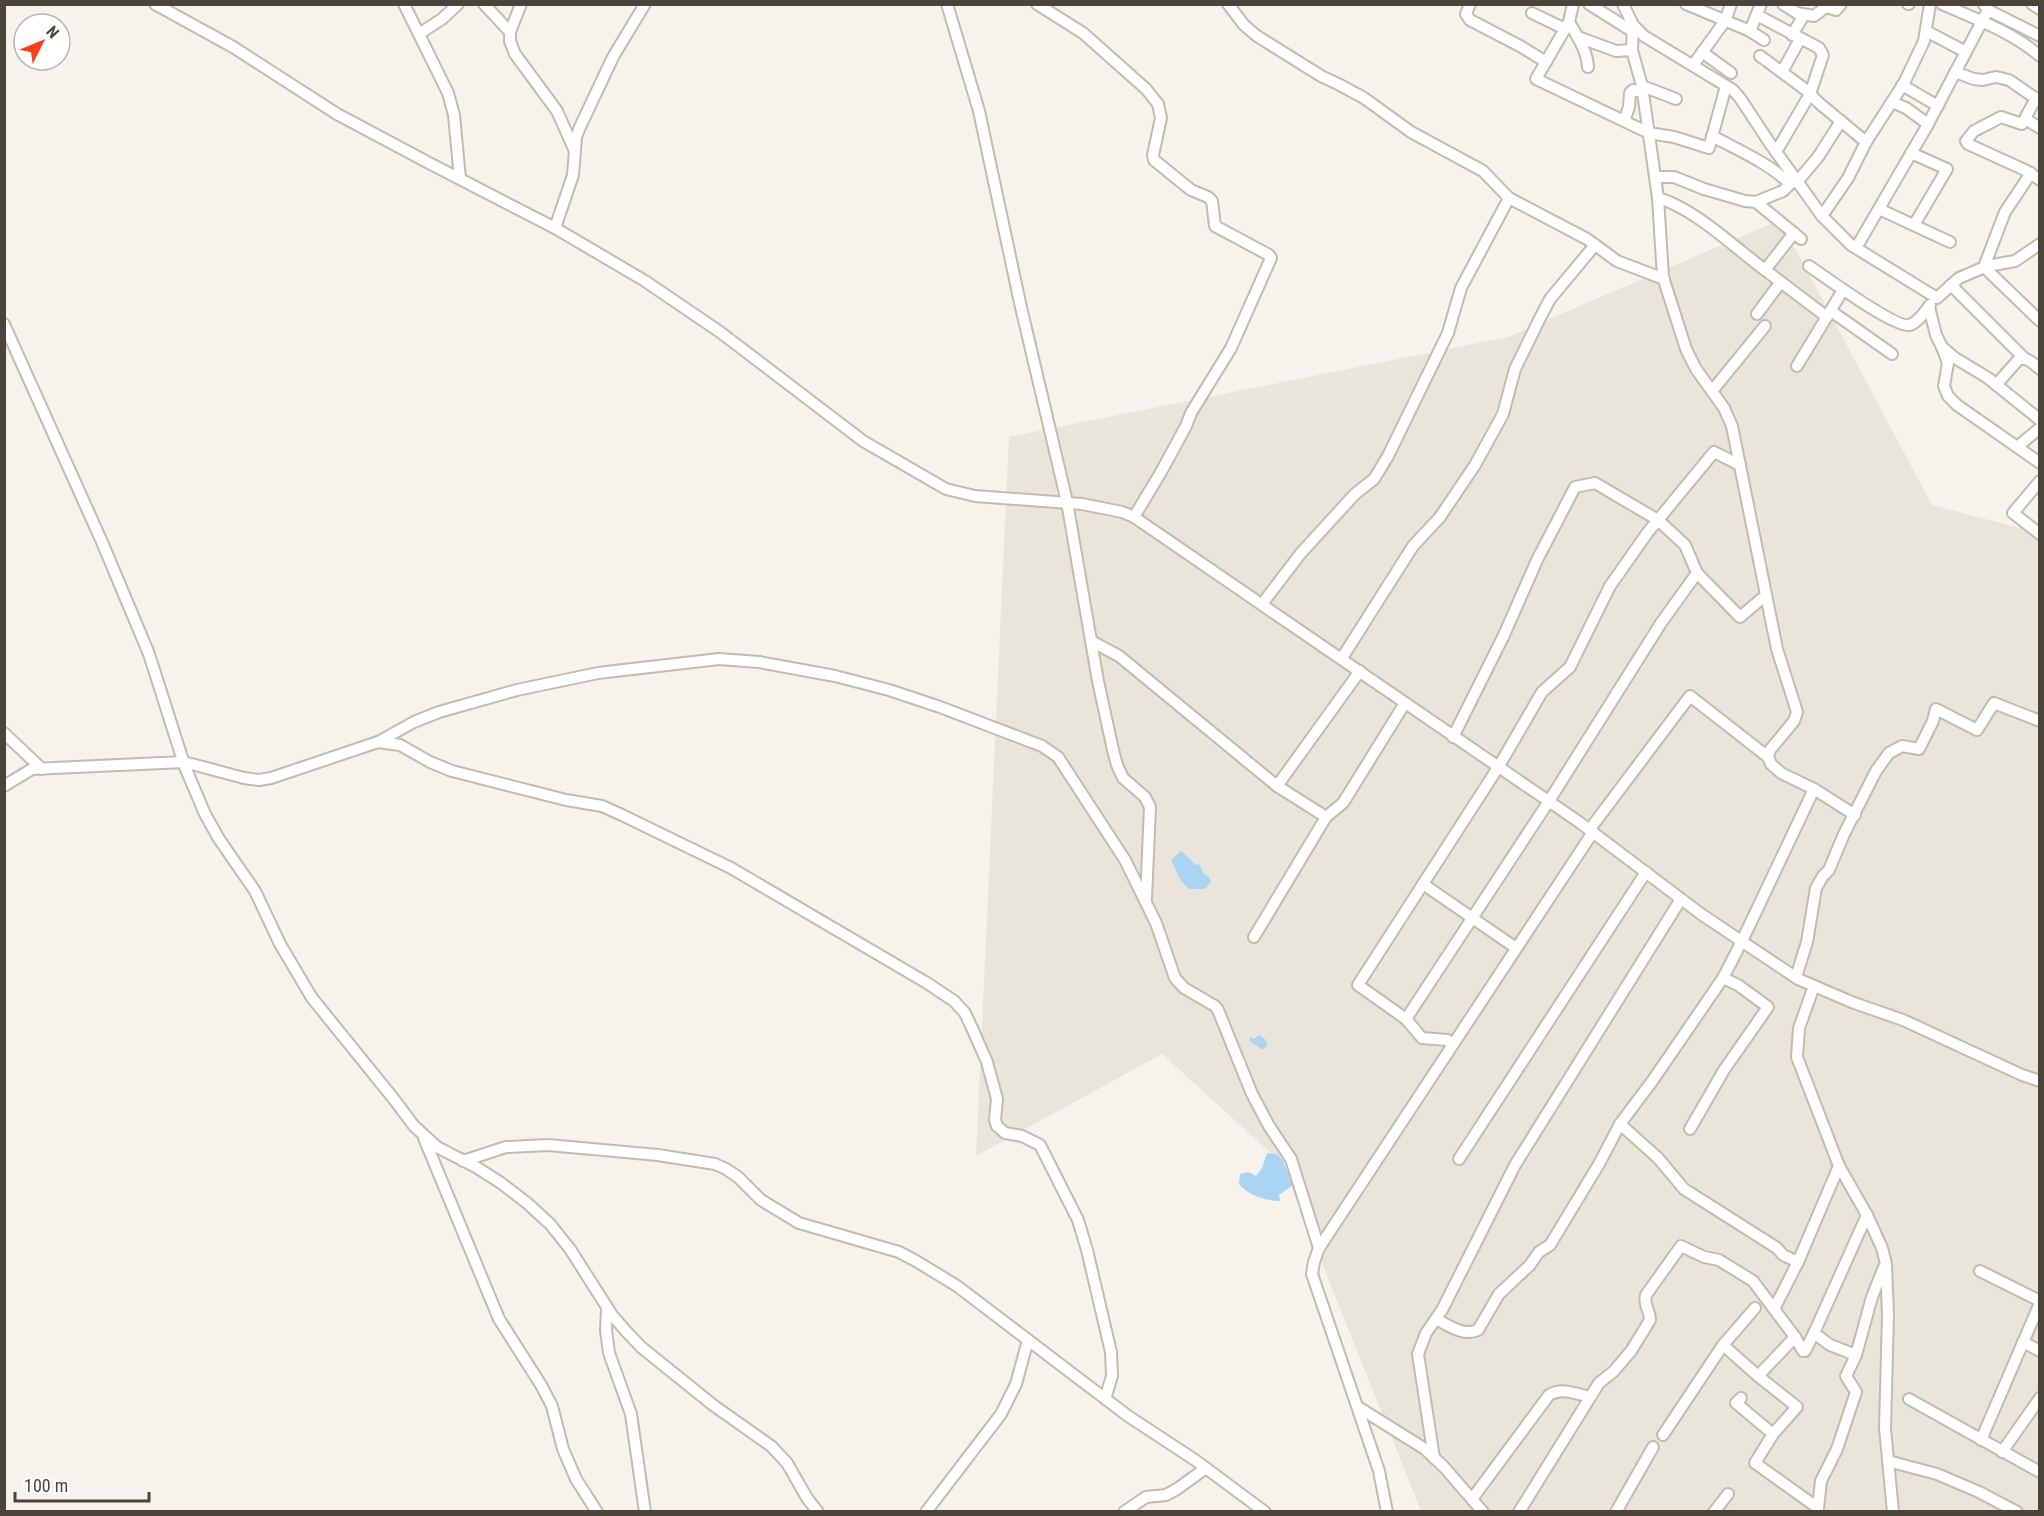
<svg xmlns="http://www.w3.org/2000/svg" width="2044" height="1516" viewBox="0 0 2044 1516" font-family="'Roboto Condensed',sans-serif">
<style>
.residential{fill:#eae5da}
.water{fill:#a9d4f2}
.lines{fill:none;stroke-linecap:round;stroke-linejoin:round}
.minor-casing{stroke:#c2bbae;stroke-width:14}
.minor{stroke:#fff;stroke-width:10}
</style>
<rect width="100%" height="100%" fill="#f6f3ec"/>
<path class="residential" d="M1780 220 1932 505 2039 533V1511H1421L1282 1163 1162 1054 976 1156 1009 437 1508 337Z"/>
<g class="water">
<path d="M1181 851 1196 865 1199 864 1204 874 1209 877 1211 882 1205 889H1189L1181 881 1171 860Z"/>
<path d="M1259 1035 1266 1040 1267 1045 1263 1050 1251 1042 1249 1037 1254 1039Z"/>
<path d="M1267 1153 1276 1154 1282 1159 1293 1185 1279 1195 1280 1201C1264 1200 1249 1196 1239 1184L1240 1174 1249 1172 1256 1176 1262 1168Z"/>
</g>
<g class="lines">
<defs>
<g id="minor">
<path d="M155 4 233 47 337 114 429 163 555 228 645 281 720 332 863 441 946 489 975 496 1082 504 1122 512 1134 517 1579 822 1701 914 1798 979 1854 1003 1903 1020 2022 1075 2040 1081"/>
<path d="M404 4 448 93 454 115 460 179"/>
<path d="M484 4 510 32"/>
<path d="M521 4 510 32V41L515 54 557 111 574 149"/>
<path d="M947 4 979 111 1020 303 1067 502 1098 681 1113 750 1117 765 1123 778 1145 797 1150 807 1146 899"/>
<path d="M1037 4 1083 33 1146 89 1158 104 1161 118 1153 155 1154 160 1191 190 1208 197 1212 201 1215 226 1269 255 1271 258 1231 348 1191 413 1186 426 1161 472 1134 517"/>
<path d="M1228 4 1244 25 1257 36 1321 76 1340 85 1364 98 1411 132 1483 171 1509 198 1587 239 1617 261 1664 279"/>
<path d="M1470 4 1466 14 1470 20 1520 46 1546 62"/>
<path d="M1573 4 1569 22C1577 36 1587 50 1588 67"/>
<path d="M1589 4 1632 31"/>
<path d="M1623 4 1633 25 1644 36 1733 90 1740 98 1769 142 1822 216 1851 245 1937 298 1959 278 1987 266 2015 261 2040 244"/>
<path d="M1686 4 1750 31 1761 4"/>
<path d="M1783 4 1797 13 1814 16 1826 7 1836 10 1841 4"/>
<path d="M1908 4H1909"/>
<path d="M1942 4C1976 19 2012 32 2040 56"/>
<path d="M2032 4 2040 9"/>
<path d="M1984 5 1988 10 2040 36"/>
<path d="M1532 13 1565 29"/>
<path d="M1757 15 1819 48 1823 55 1810 94 1776 152"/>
<path d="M1569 22 1536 79 1649 133 1674 137 1709 148 1726 86"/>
<path d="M1633 25 1632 50 1642 86 1658 198 1663 277 1686 349 1696 369 1724 408 1732 426 1777 649 1797 712 1794 721 1770 750 1768 757 1771 764 1781 773 1814 789 1855 815"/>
<path d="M1750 31 1764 40"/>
<path d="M1926 31 1966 52"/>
<path d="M419 34 442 19 458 4"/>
<path d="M1792 35 1804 15"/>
<path d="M1578 37 1616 51 1632 50"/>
<path d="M1702 52 1731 73"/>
<path d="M1760 56 1806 90 1819 103 1866 142"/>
<path d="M1693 65 1725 21 1731 4"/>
<path d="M1782 72 1800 39"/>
<path d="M1955 72 1974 79 1983 80 1996 77 2009 80 2038 100 2039 99"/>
<path d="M1902 85 1938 106"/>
<path d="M1642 86 1676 99"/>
<path d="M2036 98 2022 124 2001 117 1974 131 1966 141 1968 144 2027 171 2040 180"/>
<path d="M1892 102 1906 108 1928 124"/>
<path d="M2025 119 2040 128"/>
<path d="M1624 121 1629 107 1630 93 1633 90 1643 92"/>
<path d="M1712 136C1738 150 1769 163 1790 184"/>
<path d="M1911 153 1947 169 1914 225"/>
<path d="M2031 173 2005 212 1984 267 2040 321"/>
<path d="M1655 177H1674L1704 189 1745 201 1756 202 1783 191 1795 179"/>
<path d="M1797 182 1818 157 1841 121"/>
<path d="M1658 198C1694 208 1734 247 1765 270L1794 233"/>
<path d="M1756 202 1801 239"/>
<path d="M1879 209 1950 242"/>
<path d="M1822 216 1848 178 1866 142 1904 83 1924 41 1930 4"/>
<path d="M555 228 573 175 576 137 580 127 613 57 645 4"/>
<path d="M1856 248 1927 126 1988 10"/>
<path d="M1809 266C1824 276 1896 329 1910 325 1919 321 1925 312 1930 305"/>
<path d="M1765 270 1827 317"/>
<path d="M1951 285 2024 358"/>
<path d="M1929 307 1936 335 1942 347 1955 358 1988 378 2040 420"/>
<path d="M1831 311 1892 354"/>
<path d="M1757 314 1780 283"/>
<path d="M4 324 102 542 149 654 185 767 205 814 219 839 255 891 280 944 312 998 393 1098 414 1126 437 1147 476 1167 501 1183 527 1203 550 1224 570 1249 612 1315 625 1330 641 1347 713 1405 771 1446 787 1463 807 1498 818 1512"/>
<path d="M1942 347 1948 363 1944 386 1948 396 1957 405 2040 463"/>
<path d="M1797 366 1843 290"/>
<path d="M1996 385 2019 359C2028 357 2033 364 2040 369"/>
<path d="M1712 391 1765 326"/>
<path d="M2017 447 2040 428"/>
<path d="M2040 481 2013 513 2040 534"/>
<path d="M1262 604 1301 553 1355 494 1374 479 1388 456 1448 333 1461 288 1509 198"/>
<path d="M1091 641 1119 656 1277 786 1326 817 1343 803 1405 703"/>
<path d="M1342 658 1413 546 1440 517 1475 465 1503 414 1515 369 1540 318 1550 299 1595 245"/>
<path d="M4 733 42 769"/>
<path d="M1453 737 1504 635 1537 560 1575 487 1595 483 1658 520 1685 545 1697 573 1740 617 1766 595"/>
<path d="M378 742 414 722 439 712 517 690 598 673 719 659 759 662 835 676 889 690 940 707 1042 746 1058 757 1125 860 1156 923 1175 978 1184 988 1215 1006 1218 1010 1252 1094 1269 1126 1291 1159 1319 1248"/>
<path d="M4 786 32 769 184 762 244 778 259 780 271 778 378 742 400 745 430 762 452 771 566 800 602 806 622 815 731 868 927 983 954 1001 965 1013 972 1028 987 1062 997 1099 995 1120 997 1126 1005 1133 1022 1136 1040 1145 1078 1220 1087 1250 1111 1352 1112 1376 1105 1399"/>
<path d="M1277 786 1360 671"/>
<path d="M1590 829 1690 696 1768 757"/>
<path d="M1423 884 1516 948"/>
<path d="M1254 937 1326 817"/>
<path d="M1796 977 1807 942 1816 888 1823 876 1829 870 1844 834 1876 771 1889 753 1902 746 1919 749 1933 721 1936 709 1977 730 1994 703 2040 721"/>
<path d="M1814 986 1799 1028 1797 1057 1839 1166 1867 1215 1882 1248 1886 1264 1888 1315 1885 1428 1893 1512"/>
<path d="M1406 1019 1358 985 1499 766 1542 692 1570 667 1610 586 1648 532 1714 452 1740 465"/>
<path d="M1453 1044 1447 1040 1422 1038 1406 1019 1549 801 1661 623 1697 573"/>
<path d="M1620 1124 1658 1158 1684 1189 1777 1248 1783 1255 1798 1262"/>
<path d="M1690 1129 1724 1070 1768 1007 1738 985 1723 978"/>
<path d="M424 1138 499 1319 541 1385 552 1406 563 1449 576 1479 597 1512"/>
<path d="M1459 1159 1646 872"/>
<path d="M463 1161 506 1147 548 1145 658 1155 715 1164 726 1169 738 1177 761 1200 799 1223 899 1252 916 1261 957 1286 1128 1416 1195 1460 1265 1512"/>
<path d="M1839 1166 1798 1262 1774 1309 1795 1337 1803 1351H1805L1814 1333 1867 1215"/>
<path d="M1980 1271 2040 1301"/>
<path d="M1755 1308 1723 1345 1758 1376 1795 1337"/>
<path d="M607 1309 606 1330 609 1353 631 1414 645 1512"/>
<path d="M1436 1319C1448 1325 1464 1337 1478 1330L1499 1294 1530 1265 1539 1252 1550 1245 1599 1164 1620 1124 1653 1080 1723 978 1742 941 1814 789"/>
<path d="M1814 1333 1830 1345 1856 1355 1872 1297 1884 1267"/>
<path d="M2023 1342 2040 1351"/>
<path d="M1741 1398 1736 1403 1773 1434 1797 1407 1758 1376"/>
<path d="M1909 1399 2040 1472"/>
<path d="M1358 1407 1425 1449 1444 1467 1483 1512"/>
<path d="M1773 1434 1755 1463 1818 1508 1821 1481 1837 1449 1856 1392 1846 1376 1856 1355"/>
<path d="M1663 1435 1723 1345"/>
<path d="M1981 1440 2040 1303"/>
<path d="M2002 1452 2040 1398"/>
<path d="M1434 1458 1418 1354 1426 1333 1442 1310 1515 1165 1681 899"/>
<path d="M1888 1461 1937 1474 1979 1492 2017 1512"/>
<path d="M1472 1499 1549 1395C1562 1387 1577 1394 1590 1397"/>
<path d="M926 1512 1001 1414 1016 1384 1028 1340"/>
<path d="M1124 1512 1146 1497 1166 1495 1177 1489 1206 1468"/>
<path d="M1387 1512 1379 1471 1312 1274 1314 1262 1319 1248 1593 832"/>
<path d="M1519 1512 1599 1383 1613 1372 1631 1351 1650 1320C1650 1309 1643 1306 1646 1295L1681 1246 1704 1257 1719 1260 1753 1281 1774 1309"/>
<path d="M1616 1512 1653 1447"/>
<path d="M1714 1512 1728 1494"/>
</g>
</defs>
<use href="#minor" class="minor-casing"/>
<use href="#minor" class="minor"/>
</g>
<rect width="2044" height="1516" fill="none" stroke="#4b4439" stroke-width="12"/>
<g transform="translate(42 42) rotate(47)"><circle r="28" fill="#ffffff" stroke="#b7b4b0" stroke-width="1.5"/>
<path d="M0-4.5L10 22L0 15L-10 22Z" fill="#fc3f1d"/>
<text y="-9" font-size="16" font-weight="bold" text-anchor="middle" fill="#4b4439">N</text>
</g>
<path d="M15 1492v9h134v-9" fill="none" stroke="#4b4439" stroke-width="3"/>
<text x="24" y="1492" font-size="18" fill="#4b4439" stroke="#ffffff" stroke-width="4.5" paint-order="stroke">100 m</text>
</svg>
